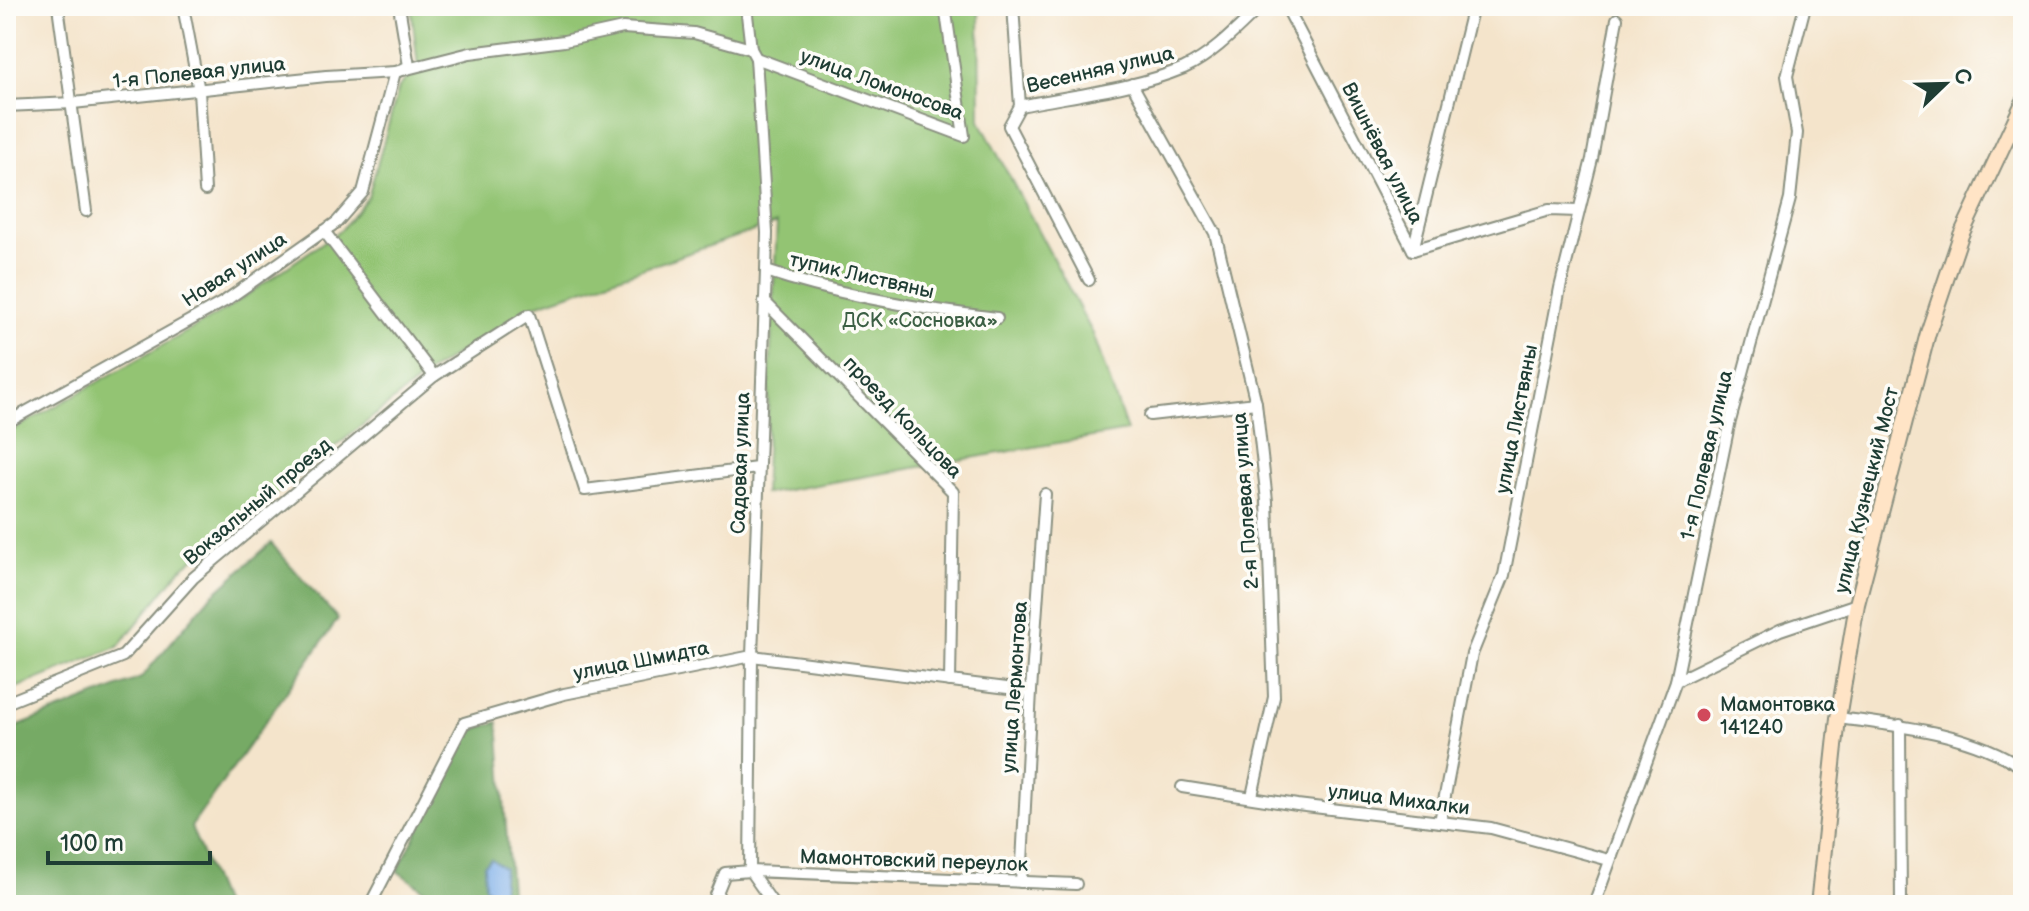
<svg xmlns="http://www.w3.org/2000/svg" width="2029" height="911" viewBox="0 0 2029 911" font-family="'Balsamiq Sans',sans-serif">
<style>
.green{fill:#93c473;stroke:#598054;stroke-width:2}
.forest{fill:#76aa65;stroke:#4a744c;stroke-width:2}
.water{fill:#7eafe9;stroke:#4e768e;stroke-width:2}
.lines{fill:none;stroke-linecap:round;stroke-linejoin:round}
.street-casing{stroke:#8a9080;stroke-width:14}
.secondary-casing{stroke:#8a9080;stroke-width:18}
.street{stroke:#fff;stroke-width:10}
.secondary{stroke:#ffe4c6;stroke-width:14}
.poi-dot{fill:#d1495b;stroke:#fdfcf7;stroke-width:3}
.labels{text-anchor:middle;stroke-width:7;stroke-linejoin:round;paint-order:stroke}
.street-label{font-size:20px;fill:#1f3d34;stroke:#fdfcf7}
.park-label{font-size:20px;fill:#3c5f44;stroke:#fdfcf7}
.poi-label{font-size:20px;fill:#1f3d34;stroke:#fdfcf7;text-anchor:start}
</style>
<rect width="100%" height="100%" fill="#fdfcf7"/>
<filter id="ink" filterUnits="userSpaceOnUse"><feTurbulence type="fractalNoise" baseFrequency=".0125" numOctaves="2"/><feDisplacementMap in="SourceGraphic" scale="16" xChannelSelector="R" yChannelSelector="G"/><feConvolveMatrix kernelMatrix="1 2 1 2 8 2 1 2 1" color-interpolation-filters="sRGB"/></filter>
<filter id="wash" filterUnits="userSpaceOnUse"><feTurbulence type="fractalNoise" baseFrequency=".006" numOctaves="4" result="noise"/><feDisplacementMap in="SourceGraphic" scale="32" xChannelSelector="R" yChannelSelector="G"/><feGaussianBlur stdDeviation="1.8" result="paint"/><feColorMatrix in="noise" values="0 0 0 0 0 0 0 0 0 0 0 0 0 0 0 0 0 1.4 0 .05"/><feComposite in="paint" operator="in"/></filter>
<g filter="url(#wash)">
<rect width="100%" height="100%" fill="#f4e4cb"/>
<path class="green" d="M411 6H979L980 121 1093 334 1127 431 764 494 777 223 533 306 432 370 181 569 118 647 6 692V434L227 309 342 229 368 197 399 87 418 66Z"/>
<g class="forest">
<path d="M271 543 338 619 191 827 223 905H6V731L141 678 208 599Z"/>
<path d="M498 722 512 905H446L397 871 471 730Z"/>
</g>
<path class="water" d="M491 859 504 868 502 893H493L485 887 484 865Z"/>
</g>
<g filter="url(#ink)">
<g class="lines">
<defs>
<g id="street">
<path d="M58 6 86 211"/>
<path d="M183 6 199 91 205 190"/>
<path d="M399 6 409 66 401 70"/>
<path d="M746 6 751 49"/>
<path d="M1013 6 1020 106"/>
<path d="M1286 6 1413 250 1549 210 1578 211"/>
<path d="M756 58 964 136 945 6"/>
<path d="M1132 84 1215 233 1256 403 1267 501 1274 697 1252 796"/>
<path d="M6 106 73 103 326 76 395 72 470 53 564 41 623 28 694 33 751 49 756 58"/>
<path d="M1020 106C1074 95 1133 89 1184 68 1213 55 1238 28 1261 6"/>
<path d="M1020 106 1009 126 1089 280"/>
<path d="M324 231 434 376"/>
<path d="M1413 250 1473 6"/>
<path d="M766 271C841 296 919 309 997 318"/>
<path d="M764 301 953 492 950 681"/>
<path d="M1150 415 1256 403"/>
<path d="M6 423 225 301 337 222 363 192 395 72"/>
<path d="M1676 681 1780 630 1857 604"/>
<path d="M6 703 123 656 193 578 434 376 529 315 585 490 757 468"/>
<path d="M1838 718C1900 726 1970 732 2023 768"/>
<path d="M1900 725 1901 905"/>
<path d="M1182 787 1297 805 1491 828 1609 860"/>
<path d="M1440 822 1472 654 1504 575 1560 288 1592 159 1617 19"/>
<path d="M750 871 752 656 766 271 767 233 756 58"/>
<path d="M750 871 774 905"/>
<path d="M1021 882 1031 691 1045 494"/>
<path d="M370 905 464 723 564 694 752 656 1031 691"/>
<path d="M712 905 725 873 750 871 1076 884"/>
<path d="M1594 905 1676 681 1729 425 1790 199 1797 133 1787 76 1805 6"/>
</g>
<path id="secondary" d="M1818 905 1838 718 1857 604 1928 333 1961 235 2023 103"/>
</defs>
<use href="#street" class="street-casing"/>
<use href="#secondary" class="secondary-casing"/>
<use href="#street" class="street"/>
<use href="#secondary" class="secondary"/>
</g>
</g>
<circle class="poi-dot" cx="1704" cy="715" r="8"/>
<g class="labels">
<g class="street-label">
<text transform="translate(1100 69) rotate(-13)" y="7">Весенняя улица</text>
<text transform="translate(199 72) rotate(-6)" y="7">1-я Полевая улица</text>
<text transform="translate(882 84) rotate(20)" y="7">улица Ломоносова</text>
<text transform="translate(1383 153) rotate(63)" y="7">Вишнёвая улица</text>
<text transform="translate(234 269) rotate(-33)" y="7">Новая улица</text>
<text transform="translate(862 275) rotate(13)" y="7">тупик Листвяны</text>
<text transform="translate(903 417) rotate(46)" y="7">проезд Кольцова</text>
<text transform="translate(1516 419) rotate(-79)" y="7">улица Листвяны</text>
<text transform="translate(1706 455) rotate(-77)" y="7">1-я Полевая улица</text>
<text transform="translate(740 463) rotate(-88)" y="7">Садовая улица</text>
<text transform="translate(1866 490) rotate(-76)" y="7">улица Кузнецкий Мост</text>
<text transform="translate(257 501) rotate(-40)" y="7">Вокзальный проезд</text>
<text transform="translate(1245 501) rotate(-94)" y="7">2-я Полевая улица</text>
<text transform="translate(641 660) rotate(-11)" y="7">улица Шмидта</text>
<text transform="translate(1014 687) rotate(-86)" y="7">улица Лермонтова</text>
<text transform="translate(1399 799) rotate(7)" y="7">улица Михалки</text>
<text transform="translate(914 860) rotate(2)" y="7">Мамонтовский переулок</text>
</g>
<g class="park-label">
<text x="920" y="327">ДСК «Сосновка»</text>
</g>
<g class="poi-label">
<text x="1720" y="711">Мамонтовка<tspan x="1720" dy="23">141240</tspan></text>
</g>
</g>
<rect width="2029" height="911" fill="none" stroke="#fdfcf7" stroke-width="32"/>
<g transform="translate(1945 84) rotate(67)" stroke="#fdfcf7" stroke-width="6" paint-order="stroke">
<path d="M0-6L14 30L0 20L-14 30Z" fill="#1f3d34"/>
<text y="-12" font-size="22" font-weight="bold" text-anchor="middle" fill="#1f3d34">С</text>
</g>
<path d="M48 851v12h162v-12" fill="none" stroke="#1f3d34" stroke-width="4"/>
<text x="60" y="851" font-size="24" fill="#1f3d34" stroke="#fdfcf7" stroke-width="6" paint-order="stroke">100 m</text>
</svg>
